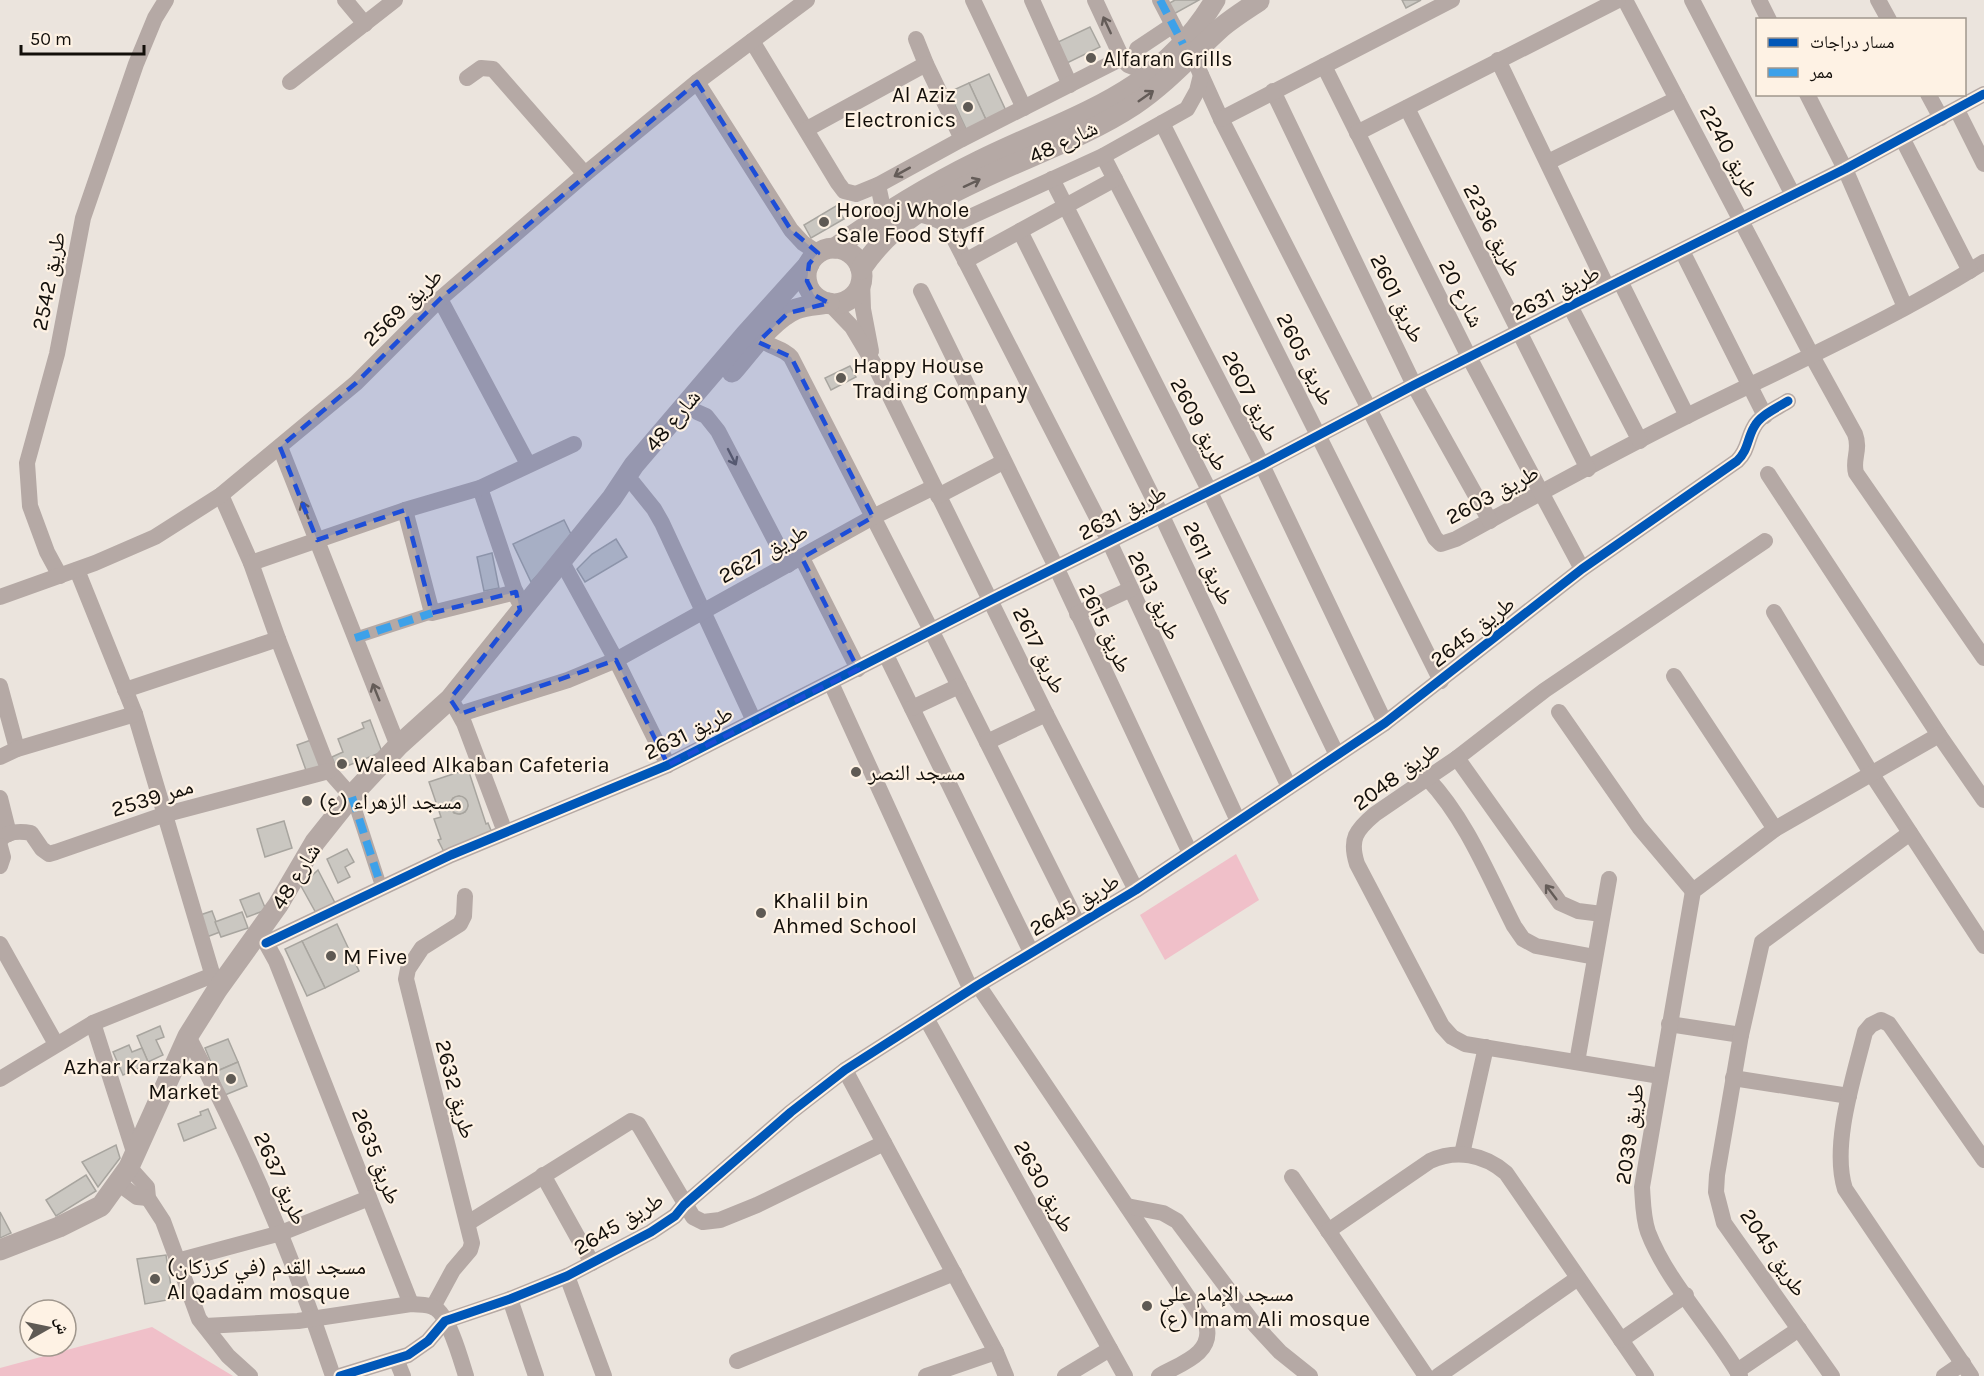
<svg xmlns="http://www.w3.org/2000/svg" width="1984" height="1376" viewBox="0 0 1984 1376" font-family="Karla,'Noto Naskh Arabic',sans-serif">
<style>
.green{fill:#f0c0c9}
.building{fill:#cac7c1;stroke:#a8a59f;stroke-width:1.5;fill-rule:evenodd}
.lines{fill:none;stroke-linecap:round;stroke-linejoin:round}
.pedestrian{stroke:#b5a9a5;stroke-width:12}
.minor{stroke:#b5a9a5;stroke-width:16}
.tertiary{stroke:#b5a9a5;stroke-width:21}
.quiet{stroke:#3da1e9;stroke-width:8;stroke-dasharray:15 8;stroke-linecap:butt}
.cycleway-casing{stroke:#fef2e4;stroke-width:13}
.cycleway{stroke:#0057b8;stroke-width:9}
.oneway{stroke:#645c58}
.marked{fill:#1d4ed8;fill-opacity:0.2;stroke:#1d4ed8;stroke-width:4.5;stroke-dasharray:12 8;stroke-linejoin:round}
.poi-dot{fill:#5f5a54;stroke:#fef2e4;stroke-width:2}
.labels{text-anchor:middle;stroke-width:4.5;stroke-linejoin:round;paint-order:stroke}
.poi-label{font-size:22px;fill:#130f0a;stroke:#fef2e4;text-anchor:start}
.street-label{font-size:22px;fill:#130f0a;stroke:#fef2e4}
</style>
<rect width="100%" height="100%" fill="#ebe4dd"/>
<g class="green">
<path d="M1236 854 1259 900 1165 960 1140 915Z"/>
<path d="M152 1327 233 1376H0V1368Z"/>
</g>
<g class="building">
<path d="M1175 0H1199L1172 15 1166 5Z"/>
<path d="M1402 0H1421L1406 8Z"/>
<path d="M1090 27 1100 47 1067 63 1058 42Z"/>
<path d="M989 74 1007 113 987 122 969 83Z"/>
<path d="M969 83 987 122 967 131 949 92Z"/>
<path d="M836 206 844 219 811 238 804 225Z"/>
<path d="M850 366 856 377 831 390 825 378Z"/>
<path d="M564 520 573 538 531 582 513 544Z"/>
<path d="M616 539 627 557 585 582 577 569 592 554Z"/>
<path d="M492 553 499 588 484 591 477 557Z"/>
<path d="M370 720 382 752 337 770 332 757 343 752 338 739 364 728 362 723Z"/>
<path d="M311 740 321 768 307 773 297 745Z"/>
<path d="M468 769 486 824 488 823 492 833 446 856 438 840 441 839 434 819 441 817 429 782ZM459 796 466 800 468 806 465 812 460 814 454 813 450 805 453 798Z"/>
<circle cx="459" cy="805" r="9"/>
<path d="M284 821 292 848 265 857 257 829Z"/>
<path d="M347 849 354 862 345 867 350 877 338 883 327 859Z"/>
<path d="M318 870 335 903 316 913 301 886Z"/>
<path d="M259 893 266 910 247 917 240 900Z"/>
<path d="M212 911 220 932 204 938 197 916Z"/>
<path d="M242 912 248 928 221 937 215 922Z"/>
<path d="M337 924 359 971 325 988 302 941Z"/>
<path d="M302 941 325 988 307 996 285 949Z"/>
<path d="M160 1026 164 1037 156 1040 163 1055 148 1062 137 1036Z"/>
<path d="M228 1039 238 1062 215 1072 205 1048Z"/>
<path d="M129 1045 132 1052 142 1048 149 1064 123 1075 113 1052Z"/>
<path d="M238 1062 247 1086 225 1095 215 1072Z"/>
<path d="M208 1109 216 1128 184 1141 178 1124 201 1115 200 1112Z"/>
<path d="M116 1145 120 1158 98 1187 82 1162Z"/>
<path d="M86 1175 96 1191 56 1216 46 1200Z"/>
<path d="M0 1212 11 1233 0 1238Z"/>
<path d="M166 1255 173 1299 145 1304 137 1259Z"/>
</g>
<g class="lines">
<g class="pedestrian">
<path d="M355 638 432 613"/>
<path d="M352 797 382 889"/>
</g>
<g class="minor">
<path d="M345 0 365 24"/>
<path d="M973 0 1024 108"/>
<path d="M1032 0 1070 85"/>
<path d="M1095 0 1122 58 1128 65 1151 74"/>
<path d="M1160 0 1183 44"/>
<path d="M1625 0 1812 356 1855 434C1861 450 1852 459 1856 473L1984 658"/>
<path d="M1692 0 1793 195"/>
<path d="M1759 0 1769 20"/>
<path d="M1878 0 1889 20"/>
<path d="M916 39 926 64 962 139"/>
<path d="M752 41 838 183 844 191 856 194 878 185 962 139 1122 58"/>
<path d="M1137 49 1173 25"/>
<path d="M1193 57 1221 119 1435 538 1441 544 1456 539C1533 497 1610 454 1689 415 1788 366 1890 321 1984 262"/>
<path d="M1498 60 1607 287"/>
<path d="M1324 66 1469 357 1582 569"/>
<path d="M467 78 481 68 493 69 585 174"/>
<path d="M290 82 395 0"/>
<path d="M697 82 791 230 803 243 818 253"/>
<path d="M1273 91 1414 385 1490 521"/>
<path d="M1807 94 1845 169 1905 307"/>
<path d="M1928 94 1941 118"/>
<path d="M1407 108 1588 469"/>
<path d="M1957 110 1984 164"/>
<path d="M1221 119 1452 0"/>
<path d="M1162 123 1441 681"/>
<path d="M807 129 926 64"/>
<path d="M1357 133 1618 0"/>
<path d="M1902 138 1970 271"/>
<path d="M1103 156 1262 465 1385 723"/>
<path d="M1548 162 1677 99"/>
<path d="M1052 179 1209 490 1337 755"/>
<path d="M878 185 884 213"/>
<path d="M914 214C927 215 938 218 948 227L1109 541 1238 821"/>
<path d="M948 227 1103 156 1187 109 1197 91 1201 75"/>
<path d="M1020 231 1161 514 1289 787"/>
<path d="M1682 251 1765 416"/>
<path d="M965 261 1115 179"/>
<path d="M862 280 863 309 871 351"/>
<path d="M1620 281 1687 416"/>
<path d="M921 291 1056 567 1190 853"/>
<path d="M440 299 528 464"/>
<path d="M829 303 852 327 874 364 1046 714 1136 890"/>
<path d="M1570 306 1640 441"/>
<path d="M761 339C770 348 782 347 791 357L931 630 1078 924"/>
<path d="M697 412 706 416 718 431 788 565"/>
<path d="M280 447 398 746"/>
<path d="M1768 474 1939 735 1984 800"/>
<path d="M633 483 654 509 662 523 754 721"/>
<path d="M480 488 518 600"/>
<path d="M221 495 251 563 278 639 329 771 352 797"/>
<path d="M938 496 1003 462"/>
<path d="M405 510 432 613 516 592"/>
<path d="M802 558 858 669"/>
<path d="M561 560 616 660 668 765"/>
<path d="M251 563 405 510 480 488 574 444"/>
<path d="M77 570 135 714 217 990"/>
<path d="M60 576 47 552 30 506 27 463 57 354 83 218 136 64 155 18 166 0"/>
<path d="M0 597 95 563 155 537 221 495 356 383 440 299 585 174 697 82 807 0"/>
<path d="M1774 612 1871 773 1984 946"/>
<path d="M1077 614 1131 589"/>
<path d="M886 655 1031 952"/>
<path d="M1674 676 1775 829"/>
<path d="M831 683 971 990"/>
<path d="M0 686 17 749"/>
<path d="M125 690 278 639"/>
<path d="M454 705 464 723 505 832"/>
<path d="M912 708 959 686"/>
<path d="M1559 712 1639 827 1693 891"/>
<path d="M460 714 568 680 616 660 873 517 934 487"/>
<path d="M987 742 1046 714"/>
<path d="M0 757 17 749 135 714"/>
<path d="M1457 758 1560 903 1578 911 1602 914"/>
<path d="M1428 779C1466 819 1489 877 1514 926L1523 939 1536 946 1595 957"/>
<path d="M0 798 9 834"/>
<path d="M0 840C7 831 21 831 31 833L42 849 49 854 56 852 163 815 329 771"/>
<path d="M0 846 3 857 0 866"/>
<path d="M260 937 266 943 276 961 411 1304"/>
<path d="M266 943 451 855 668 765 991 600 1262 465 1414 385 1570 306 1845 169 1984 94"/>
<path d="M0 944 56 1044"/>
<path d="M978 985 1206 1324C1215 1354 1179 1364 1159 1376"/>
<path d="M926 1018 1125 1376"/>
<path d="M93 1023 135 1155"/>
<path d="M1669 1024 1741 1035"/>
<path d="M188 1036C246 1146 294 1259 333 1376"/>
<path d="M1577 1062 1609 879"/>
<path d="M845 1070 996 1352 1006 1376"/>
<path d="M1660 1076 1465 1044 1452 1037 1442 1026 1357 864C1349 839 1356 830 1375 814L1457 758 1545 690 1765 541"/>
<path d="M1733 1078 1849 1096"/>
<path d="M0 1079 93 1023 213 975"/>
<path d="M1462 1154 1486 1047"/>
<path d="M129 1167 147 1187 148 1198 163 1221 199 1319 228 1356 250 1376"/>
<path d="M543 1175 592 1263"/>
<path d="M1292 1177 1426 1376"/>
<path d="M118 1183 137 1197 148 1198"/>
<path d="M1127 1206 1163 1213 1177 1221 1255 1325 1280 1352 1310 1376"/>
<path d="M468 1223 631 1121 638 1124 640 1127 693 1217 703 1222 720 1220 757 1205 884 1143"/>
<path d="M1328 1231 1430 1161C1456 1149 1484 1154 1506 1173L1646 1376"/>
<path d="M177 1261 281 1233 369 1198"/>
<path d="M567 1276 604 1376"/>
<path d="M510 1299 536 1376"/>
<path d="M433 1307 453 1270 470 1250 472 1243 406 979 408 969 422 948 460 924 464 916 465 896"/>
<path d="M205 1326 298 1321 411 1304C419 1305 428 1304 435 1308 449 1316 461 1360 466 1376"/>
<path d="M1621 1340 1686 1295"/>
<path d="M396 1359 403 1376"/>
<path d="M737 1361 954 1273"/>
<path d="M1737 1371 1799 1329"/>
<path d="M340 1376 408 1355 428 1341 445 1321 510 1299 567 1276 651 1232 675 1216 684 1205 791 1112 845 1070 978 985 1136 890 1385 723 1582 569 1737 461C1748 451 1747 439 1754 427 1760 415 1777 408 1788 401"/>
<path d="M926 1376 996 1352"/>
<path d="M1065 1376 1110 1349"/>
<path d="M1438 1376 1578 1278"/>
<path d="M1740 1376C1713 1329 1667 1282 1648 1232 1643 1218 1643 1202 1642 1187L1693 891 1775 829 1939 735"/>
<path d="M1832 1376 1724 1223 1716 1192 1717 1175 1741 1035 1762 942 1910 833"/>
<path d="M1944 1376 1963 1363"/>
<path d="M1971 1376 1845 1189C1831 1145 1854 1077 1865 1032L1871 1025 1881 1020 1889 1024 1984 1160"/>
</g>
<g class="tertiary">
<path d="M835 248C881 215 928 186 979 161 1072 115 1158 96 1215 0"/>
<circle cx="834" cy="276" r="28"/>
<path d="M861 269C892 223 930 203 979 180 1029 156 1087 136 1134 105 1168 82 1192 54 1222 27 1234 17 1247 9 1259 1"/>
<path d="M732 372C749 353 772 319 796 309 806 305 818 305 829 303"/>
<path d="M0 1250 59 1227 101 1206 129 1167 188 1036 217 990 278 905 315 842 354 793 398 746 450 699 612 498 634 465 745 335 809 264"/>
</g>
<g class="quiet">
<path d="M1160 0 1183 44"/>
<path d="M355 638 432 613"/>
<path d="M352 797 382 889"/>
</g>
<defs>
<g id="cycleway">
<path d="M266 943 451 855 668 765 991 600 1262 465 1414 385 1570 306 1845 169 1984 94"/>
<path d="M340 1376 408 1355 428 1341 445 1321 510 1299 567 1276 651 1232 675 1216 684 1205 791 1112 845 1070 978 985 1136 890 1385 723 1582 569 1737 461C1748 451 1747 439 1754 427 1760 415 1777 408 1788 401"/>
</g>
</defs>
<use href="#cycleway" class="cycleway-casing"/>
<use href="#cycleway" class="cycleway"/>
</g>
<defs><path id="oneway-shaft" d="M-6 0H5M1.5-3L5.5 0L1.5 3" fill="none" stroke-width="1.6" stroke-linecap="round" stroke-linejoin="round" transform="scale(1.5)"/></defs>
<g class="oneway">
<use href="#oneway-shaft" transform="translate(1107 25) rotate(-115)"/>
<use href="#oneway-shaft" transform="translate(1146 96) rotate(-35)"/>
<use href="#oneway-shaft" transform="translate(902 172) rotate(151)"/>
<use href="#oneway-shaft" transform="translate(972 183) rotate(-25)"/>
<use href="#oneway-shaft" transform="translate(732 457) rotate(63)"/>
<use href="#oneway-shaft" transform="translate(305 510) rotate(-112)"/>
<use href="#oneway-shaft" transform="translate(376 692) rotate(-112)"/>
<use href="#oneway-shaft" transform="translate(1551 892) rotate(-127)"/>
</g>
<path class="marked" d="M697 82 791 230 818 253 809 264 807 281 814 295 829 303 788 313 758 342 791 357 873 517 802 558 858 669 668 765 616 660 460 714 450 699 520 610 516 592 432 613 405 510 317 540 280 447 356 383 440 299Z"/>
<g class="poi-dot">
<circle cx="1091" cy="58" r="6"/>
<circle cx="968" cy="107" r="6"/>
<circle cx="824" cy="222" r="6"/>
<circle cx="841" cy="378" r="6"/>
<circle cx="342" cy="764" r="6"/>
<circle cx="856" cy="772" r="6"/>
<circle cx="307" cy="801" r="6"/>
<circle cx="761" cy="913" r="6"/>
<circle cx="331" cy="956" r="6"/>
<circle cx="231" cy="1079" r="6"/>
<circle cx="155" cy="1279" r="6"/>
<circle cx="1147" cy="1306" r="6"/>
</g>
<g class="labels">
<g class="poi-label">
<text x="1103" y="66">Alfaran Grills</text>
<text x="956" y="102" text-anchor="end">Al Aziz<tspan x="956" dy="25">Electronics</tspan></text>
<text x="836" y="217">Horooj Whole<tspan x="836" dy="25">Sale Food Styff</tspan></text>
<text x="853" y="373">Happy House<tspan x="853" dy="25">Trading Company</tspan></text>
<text x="354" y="772">Waleed Alkaban Cafeteria</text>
<text x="868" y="780">مسجد النصر</text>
<text x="319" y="809">مسجد الزهراء (ع)</text>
<text x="773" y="908">Khalil bin<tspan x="773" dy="25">Ahmed School</tspan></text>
<text x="343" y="964">M Five</text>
<text x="219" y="1074" text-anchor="end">Azhar Karzakan<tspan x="219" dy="25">Market</tspan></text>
<text x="167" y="1274">مسجد القدم (في كرزكان)<tspan x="167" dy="25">Al Qadam mosque</tspan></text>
<text x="1159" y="1301">مسجد الإمام علي<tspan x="1159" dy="25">(ع) Imam Ali mosque</tspan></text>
</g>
<g class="street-label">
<text transform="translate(1063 141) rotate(-25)" y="8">شارع 48</text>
<text transform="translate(1730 151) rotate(62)" y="8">طريق 2240</text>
<text transform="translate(1493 230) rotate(63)" y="8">طريق 2236</text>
<text transform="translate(48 281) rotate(-79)" y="8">طريق 2542</text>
<text transform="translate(1555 292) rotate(-27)" y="8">طريق 2631</text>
<text transform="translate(1462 293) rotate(63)" y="8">شارع 20</text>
<text transform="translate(1398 298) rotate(64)" y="8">طريق 2601</text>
<text transform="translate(402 307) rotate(-44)" y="8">طريق 2569</text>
<text transform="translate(1306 359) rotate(63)" y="8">طريق 2605</text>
<text transform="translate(1251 396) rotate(63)" y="8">طريق 2607</text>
<text transform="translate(672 420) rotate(-50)" y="8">شارع 48</text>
<text transform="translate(1200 424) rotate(63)" y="8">طريق 2609</text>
<text transform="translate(1492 494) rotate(-28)" y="8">طريق 2603</text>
<text transform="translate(1122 512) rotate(-27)" y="8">طريق 2631</text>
<text transform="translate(763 553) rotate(-29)" y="8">طريق 2627</text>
<text transform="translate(1209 563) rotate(65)" y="8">طريق 2611</text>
<text transform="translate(1155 595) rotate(65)" y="8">طريق 2613</text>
<text transform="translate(1106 628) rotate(65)" y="8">طريق 2615</text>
<text transform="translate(1472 631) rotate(-38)" y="8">طريق 2645</text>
<text transform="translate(1040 650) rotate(64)" y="8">طريق 2617</text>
<text transform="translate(688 732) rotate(-26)" y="8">طريق 2631</text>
<text transform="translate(1396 775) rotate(-36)" y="8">طريق 2048</text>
<text transform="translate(152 797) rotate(-17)" y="8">ممر 2539</text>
<text transform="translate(295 876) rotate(-58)" y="8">شارع 48</text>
<text transform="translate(1074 904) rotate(-31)" y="8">طريق 2645</text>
<text transform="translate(456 1089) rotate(75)" y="8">طريق 2632</text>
<text transform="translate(1629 1134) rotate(-82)" y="8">طريق 2039</text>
<text transform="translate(377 1156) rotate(69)" y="8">طريق 2635</text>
<text transform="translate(281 1178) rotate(66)" y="8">طريق 2637</text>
<text transform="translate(1045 1186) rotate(61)" y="8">طريق 2630</text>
<text transform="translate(618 1223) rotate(-31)" y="8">طريق 2645</text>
<text transform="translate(1774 1252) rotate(56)" y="8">طريق 2045</text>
</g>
</g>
<rect x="1756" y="18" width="210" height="78" fill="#fef2e4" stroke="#a0978d" stroke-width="1.5"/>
<rect x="1768" y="38" width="30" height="9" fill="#0057b8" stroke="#a0978d" stroke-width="1.5"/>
<text x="1810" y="48" font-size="18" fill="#130f0a">مسار دراجات</text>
<rect x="1768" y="68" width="30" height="9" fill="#3da1e9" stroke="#a0978d" stroke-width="1.5"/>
<text x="1810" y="78" font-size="18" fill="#130f0a">ممر</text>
<g transform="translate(48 1328) rotate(81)"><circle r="28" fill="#fef2e4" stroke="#a0978d" stroke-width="1.5"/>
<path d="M0-4.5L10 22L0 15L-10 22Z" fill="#5f5a54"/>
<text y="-9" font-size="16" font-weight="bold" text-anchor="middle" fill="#130f0a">ش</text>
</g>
<path d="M21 45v9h123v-9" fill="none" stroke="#130f0a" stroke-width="3"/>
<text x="30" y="45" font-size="18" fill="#130f0a" stroke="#fef2e4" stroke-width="4.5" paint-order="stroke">50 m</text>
</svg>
